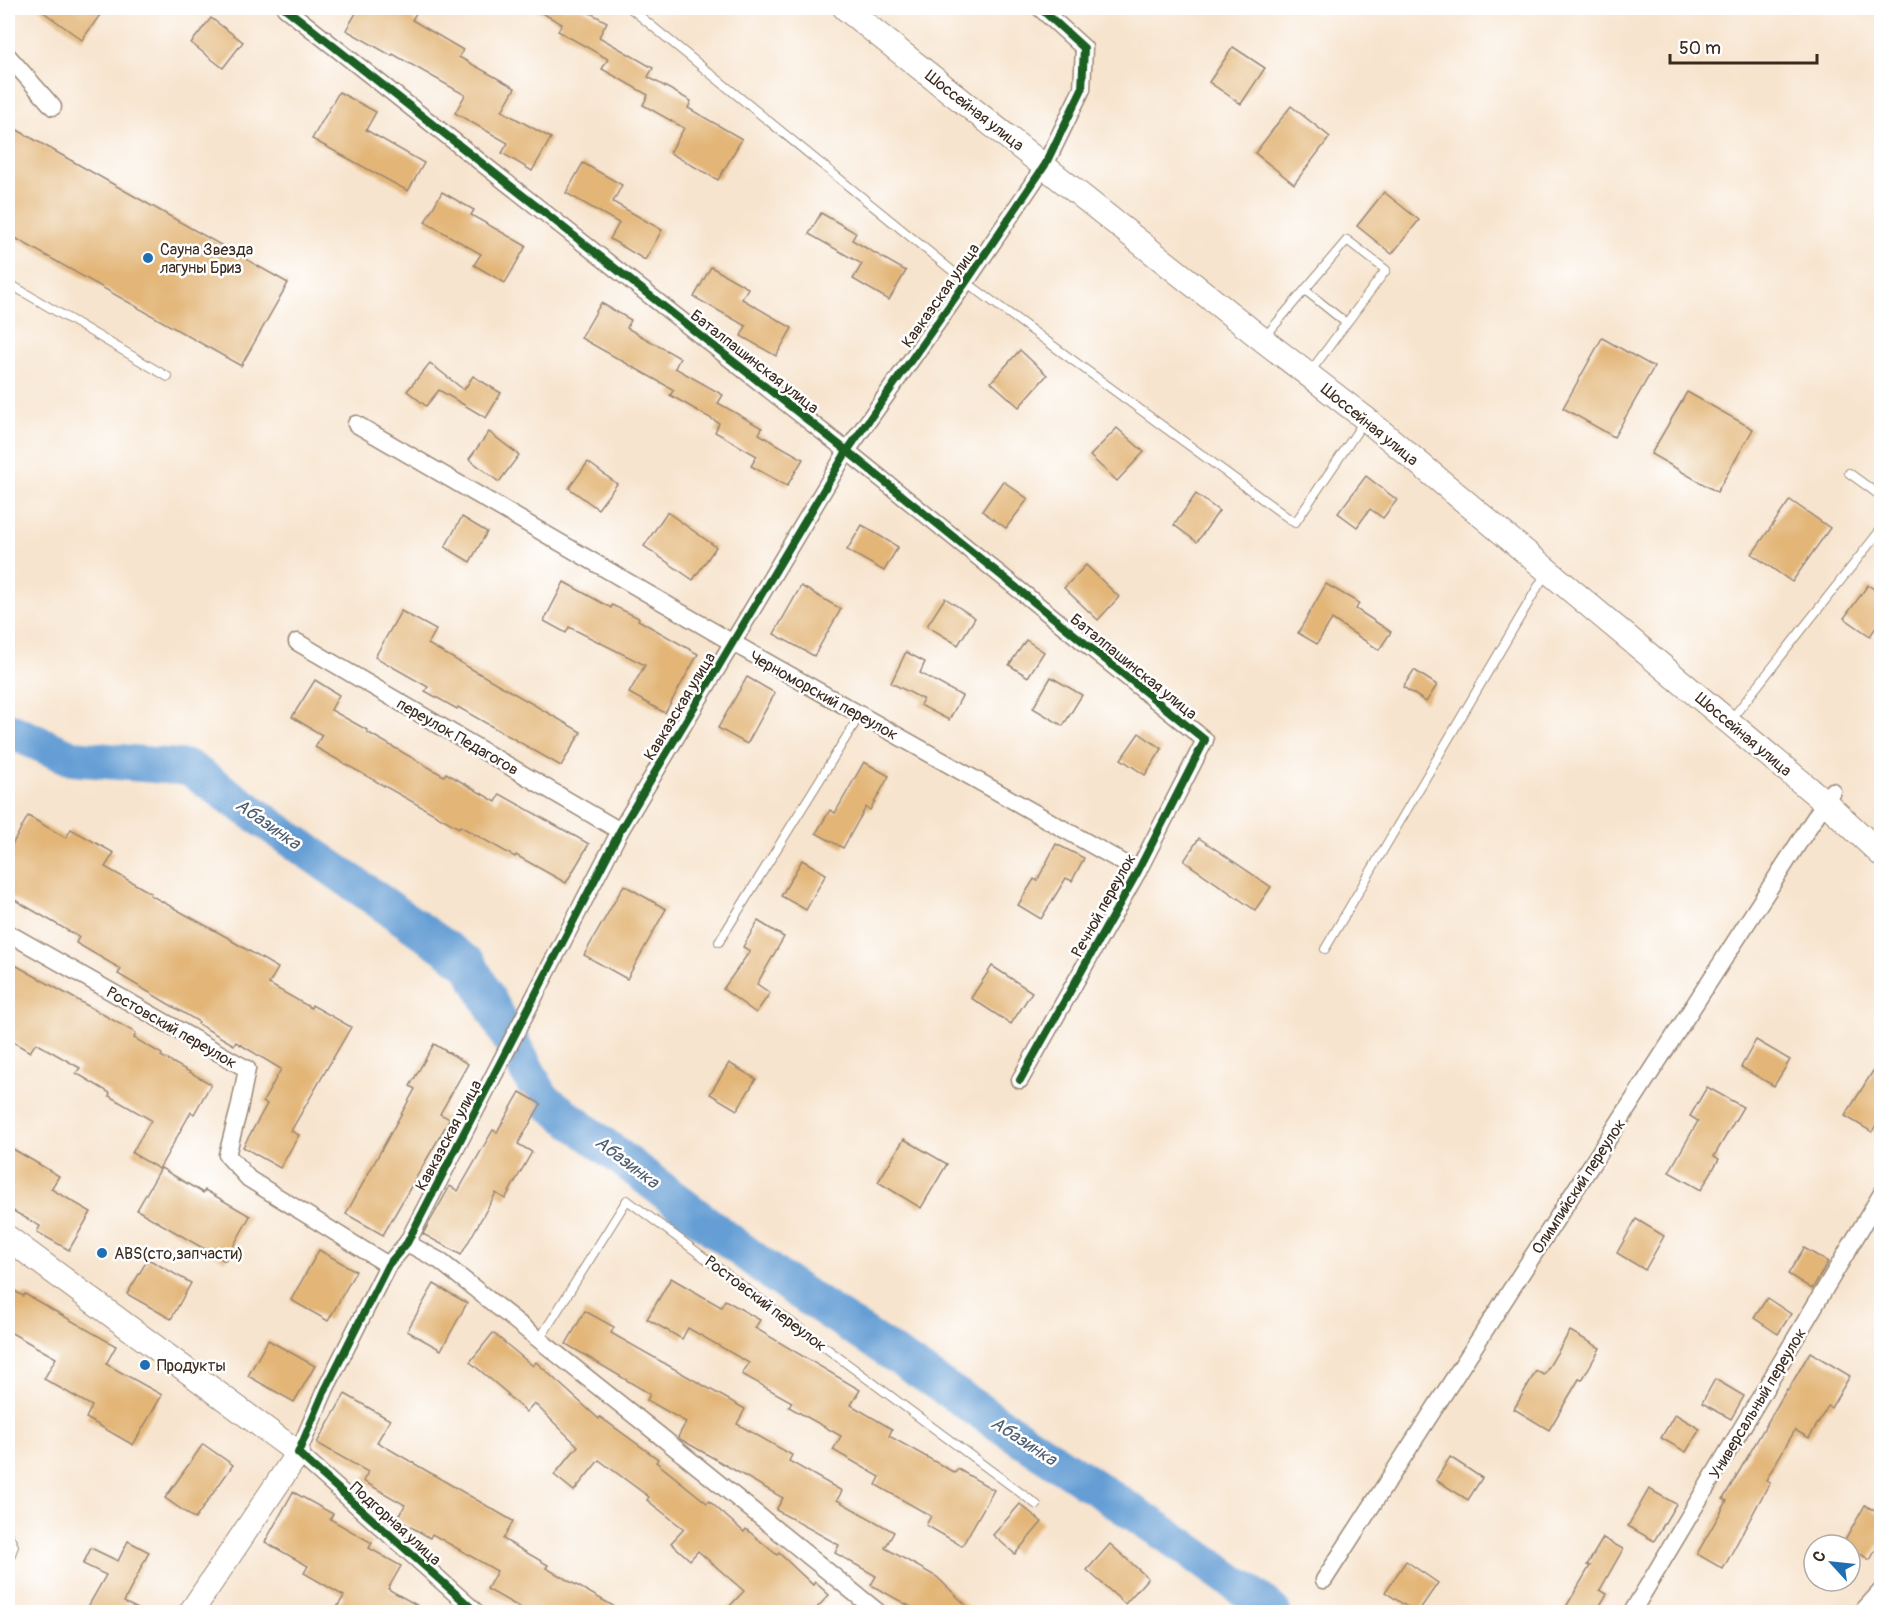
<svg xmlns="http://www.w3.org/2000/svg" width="1889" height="1620" viewBox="0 0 1889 1620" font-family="Pangolin,sans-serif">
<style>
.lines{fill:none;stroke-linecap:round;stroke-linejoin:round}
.river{stroke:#659ed4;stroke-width:36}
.building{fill:#e3b678}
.lane-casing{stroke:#998776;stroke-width:10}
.street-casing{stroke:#998776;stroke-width:19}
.secondary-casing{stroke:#998776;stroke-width:26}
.lane{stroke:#fff;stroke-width:8}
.street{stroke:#fff;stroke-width:16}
.secondary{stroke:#fff;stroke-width:24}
.cycleway-casing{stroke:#fff;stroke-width:11}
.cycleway{stroke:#1b5e20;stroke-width:8}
.poi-dot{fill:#1f6fb2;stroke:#fff;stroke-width:2}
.labels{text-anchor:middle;stroke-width:5;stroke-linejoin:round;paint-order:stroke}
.street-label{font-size:16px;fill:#3b2a1e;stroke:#fff}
.poi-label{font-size:16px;fill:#3b2a1e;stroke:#fff;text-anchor:start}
.water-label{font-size:18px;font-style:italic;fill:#4e5e70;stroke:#fff}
</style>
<rect width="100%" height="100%" fill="#fff"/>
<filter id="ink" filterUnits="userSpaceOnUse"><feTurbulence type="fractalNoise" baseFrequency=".0167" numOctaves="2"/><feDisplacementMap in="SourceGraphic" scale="12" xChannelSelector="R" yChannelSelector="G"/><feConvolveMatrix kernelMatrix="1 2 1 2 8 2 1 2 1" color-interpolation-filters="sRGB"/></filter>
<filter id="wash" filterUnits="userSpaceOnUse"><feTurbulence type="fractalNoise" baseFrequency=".008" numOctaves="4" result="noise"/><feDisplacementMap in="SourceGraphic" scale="24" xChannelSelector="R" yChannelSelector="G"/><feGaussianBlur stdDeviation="1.35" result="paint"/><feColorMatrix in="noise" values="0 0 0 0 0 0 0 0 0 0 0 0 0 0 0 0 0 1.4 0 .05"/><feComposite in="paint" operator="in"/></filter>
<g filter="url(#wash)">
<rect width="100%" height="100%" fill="#f7e4ce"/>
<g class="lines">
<path class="river" d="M8 730 72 758 189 768 469 964 542 1098 777 1277 1170 1537 1259 1600 1273 1612"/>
</g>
<g id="blocks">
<g class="building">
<path d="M38 8H105L82 40Z"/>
<path d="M359 8H419L412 20 463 50 459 57 515 88 502 111 551 138 532 171 502 153 508 143 455 113 465 95 393 54 392 56 346 30Z"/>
<path d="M533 8H581L607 22 599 37 653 68 648 77 691 101 688 108 742 139 718 180 670 153 684 128 643 105 648 95 602 69 608 59 558 31 562 24Z"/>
<path d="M211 18 243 42 223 68 191 43Z"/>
<path d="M1233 47 1265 68 1241 104 1209 82Z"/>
<path d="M339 92 376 112 366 130 424 163 408 191 312 139Z"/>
<path d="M1291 106 1330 137 1294 184 1255 153Z"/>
<path d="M12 127 288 283 241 366 8 234V135Z"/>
<path d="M583 163 622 185 613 202 662 230 645 260 610 239 619 223 566 193Z"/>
<path d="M442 192 474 210 471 215 526 246 505 283 474 265 481 254 425 222Z"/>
<path d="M1384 192 1419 220 1392 254 1357 226Z"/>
<path d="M821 213 856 233 852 240 906 271 889 300 853 279 862 264 809 234Z"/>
<path d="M711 267 748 288 742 299 792 328 776 356 741 336 746 326 694 297Z"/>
<path d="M601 303 631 320 627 328 680 358 675 368 723 395 718 403 762 428 759 434 803 459 787 486 751 466 757 456 715 432 719 423 670 395 674 390 581 338Z"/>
<path d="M1602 338 1654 367 1614 437 1563 408Z"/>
<path d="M1020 350 1047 375 1019 407 991 382Z"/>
<path d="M430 363 464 390 473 376 501 393 486 418 439 390 426 406 407 391Z"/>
<path d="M1687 392 1753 429 1717 492 1651 454Z"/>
<path d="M1117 428 1144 452 1117 481 1090 456Z"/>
<path d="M489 432 519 455 499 482 469 459Z"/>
<path d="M588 462 617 484 598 509 569 488Z"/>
<path d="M1366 476 1397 500 1383 518 1370 509 1357 527 1338 513Z"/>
<path d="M1003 481 1028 499 1006 528 982 511Z"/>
<path d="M1196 494 1219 511 1197 542 1174 525Z"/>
<path d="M1790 500 1830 528 1792 582 1752 554Z"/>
<path d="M667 512 716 547 693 580 644 546Z"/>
<path d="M462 517 487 532 470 562 445 547Z"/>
<path d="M862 525 898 547 884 571 847 550Z"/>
<path d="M1086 565 1119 597 1098 620 1064 588Z"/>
<path d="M564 582 611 608 612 605 639 618 638 620 698 654 665 713 629 693 645 665 569 627 566 633 544 621Z"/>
<path d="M1326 584 1359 603 1356 609 1391 632 1379 650 1332 619 1317 644 1298 633Z"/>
<path d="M1868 585 1881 594V620L1870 636 1844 618Z"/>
<path d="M801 586 841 609 814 656 774 634Z"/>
<path d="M945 598 975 618 958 645 927 626Z"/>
<path d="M401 611 436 630 428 644 581 732 561 766 458 707 457 709 425 691 428 687 375 657Z"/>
<path d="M1026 640 1044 652 1028 677 1009 665Z"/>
<path d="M906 652 925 662 920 673 962 696 949 720 920 705 923 699 891 683Z"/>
<path d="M1414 670 1437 685 1426 702 1403 687Z"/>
<path d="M747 677 775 693 747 744 718 728Z"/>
<path d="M1051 677 1082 695 1063 726 1033 708Z"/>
<path d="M315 680 339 695 331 710 367 730V732L444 776 446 773 496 802 500 794 589 844 566 883 516 855 515 857 460 826 459 828 315 747 322 735 292 717Z"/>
<path d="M1139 733 1162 749 1145 775 1121 759Z"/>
<path d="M864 762 889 776 870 810 866 807 843 848 816 833 830 810 835 813Z"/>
<path d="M28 816 66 838 71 829 114 853 105 867 151 893 150 895 232 940V941L278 968 269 984 311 1008 312 1005 351 1027 291 1131 299 1135 280 1168 243 1147 267 1104 263 1102 281 1069 236 1042 234 1045 198 1024 199 1022 118 974 121 969 76 943 79 937 8 896V852Z"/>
<path d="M1199 838 1271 887 1255 910 1184 861Z"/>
<path d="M1056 844 1084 858 1072 881 1066 878 1041 919 1018 905 1034 879 1037 881Z"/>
<path d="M802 860 826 874 806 910 781 896Z"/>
<path d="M624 885 666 909 627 979 584 955Z"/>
<path d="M758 921 784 937 757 984 770 993 756 1013 723 989 750 951 743 947Z"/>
<path d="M8 961 136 1033 134 1038 162 1054 161 1056 211 1084 194 1114 191 1112 159 1169 132 1153 151 1120 109 1096 110 1093 76 1073 80 1068 36 1043 30 1052 8 1039Z"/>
<path d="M992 966 1032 992 1011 1024 971 998Z"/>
<path d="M1756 1040 1790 1060 1774 1086 1741 1067Z"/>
<path d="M434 1044 468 1064 440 1114 450 1119 383 1235 346 1214 415 1089 410 1086Z"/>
<path d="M1881 1058V1116L1872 1132 1845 1116Z"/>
<path d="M729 1063 756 1079 737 1110 710 1094Z"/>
<path d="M1707 1087 1743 1107 1714 1156 1719 1159 1701 1190 1669 1172 1698 1121 1690 1116Z"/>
<path d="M520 1092 541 1104 518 1144 532 1152 505 1199 496 1193 461 1255 423 1234 450 1186 458 1191 493 1130 497 1132Z"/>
<path d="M904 1139 947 1164 921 1208 878 1182Z"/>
<path d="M8 1146 59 1176 51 1189 91 1212 69 1250 37 1232 40 1226 8 1208Z"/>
<path d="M161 1168 203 1193 205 1190 250 1216 225 1261 137 1210Z"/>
<path d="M1636 1219 1664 1236 1645 1270 1617 1253Z"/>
<path d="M1804 1248 1828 1262 1812 1289 1788 1274Z"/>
<path d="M319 1250 356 1271 328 1321 291 1300Z"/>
<path d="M148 1259 191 1283 171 1319 127 1294Z"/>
<path d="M671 1278 721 1307 725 1300 760 1320 755 1328 860 1390 851 1405 892 1429 889 1436 955 1473 958 1469 994 1490 962 1546 926 1525 931 1516 876 1485 880 1477 833 1450 841 1436 789 1407 792 1402 742 1374 749 1363 688 1328 682 1339 647 1319Z"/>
<path d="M434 1284 467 1303 441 1350 407 1331Z"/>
<path d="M8 1287 23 1296 25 1294 116 1346 106 1364 162 1395 133 1445 86 1418 92 1406 44 1379 56 1358 8 1331Z"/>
<path d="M1767 1298 1791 1314 1778 1334 1754 1318Z"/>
<path d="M585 1311 614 1327 611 1333 745 1409 737 1424 792 1455 789 1461 842 1491 837 1500 894 1532 885 1548 937 1577 973 1612H920L871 1585 876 1576 835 1553 839 1545 776 1510 783 1498 682 1440 678 1437 686 1422 647 1400 650 1394 566 1344Z"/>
<path d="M1570 1331 1600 1348 1582 1380 1579 1379 1549 1430 1514 1409 1536 1371 1544 1375Z"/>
<path d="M493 1333 533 1366 536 1362 599 1419 600 1417 658 1459 656 1462 707 1503 709 1501 744 1532 746 1529 777 1555 779 1553 813 1585 815 1582 829 1595 813 1612H724L744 1591 698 1551 690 1560 671 1543 684 1529 647 1500 649 1497 599 1460 574 1491 554 1475 578 1446 534 1403 526 1412 507 1395 508 1394 470 1362Z"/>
<path d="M268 1340 315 1366 294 1402 248 1376Z"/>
<path d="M1810 1352 1850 1376 1831 1408 1828 1406 1809 1438 1795 1430 1766 1480 1770 1482 1723 1569 1697 1554 1727 1501 1723 1499 1787 1389 1788 1390Z"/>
<path d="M1715 1379 1744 1396 1731 1419 1702 1403Z"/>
<path d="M345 1394 390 1420 377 1442 513 1521 503 1539 548 1565 546 1568 624 1612H528L487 1589 497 1571 432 1534 430 1538 397 1519 405 1505 363 1481 368 1472 317 1443Z"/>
<path d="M1675 1414 1700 1429 1686 1452 1661 1438Z"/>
<path d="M203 1444 233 1465 195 1519 165 1498Z"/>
<path d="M1450 1457 1482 1478 1468 1500 1436 1480Z"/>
<path d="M1649 1489 1676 1504 1654 1541 1628 1526Z"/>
<path d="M293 1492 333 1514 330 1519 372 1543 369 1548 401 1566 388 1589 429 1612H334L344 1596 304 1573 308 1566 265 1542Z"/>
<path d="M1020 1504 1042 1522 1015 1554 993 1535Z"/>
<path d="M1865 1505 1881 1515V1540L1870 1560 1850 1548V1545L1843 1544Z"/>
<path d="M1603 1538 1623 1549 1600 1590 1607 1594 1596 1612H1563L1590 1566 1587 1565Z"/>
<path d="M128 1541 149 1552 124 1602 144 1612H85L106 1575 83 1564 91 1548 118 1561Z"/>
<path d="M1110 1544 1148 1578 1125 1604 1087 1570Z"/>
<path d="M1406 1561 1438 1583 1418 1612H1415L1385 1592Z"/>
</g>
</g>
</g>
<g filter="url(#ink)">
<use href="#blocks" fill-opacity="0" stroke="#998776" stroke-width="1.5"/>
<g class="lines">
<defs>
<g id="lane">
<path d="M630 8 966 282 1295 523 1365 420"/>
<path d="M8 283 168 377"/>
<path d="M1305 290 1346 323"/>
<path d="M1269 332 1347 240 1386 270 1313 368"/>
<path d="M1849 473 1882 497"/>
<path d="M1737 712 1882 528"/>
<path d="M719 942 860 715"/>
<path d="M1325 949 1546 573"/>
<path d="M539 1340 627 1200 1037 1505"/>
<path d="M8 1534 14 1546 8 1562"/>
</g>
<g id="street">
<path d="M285 8 847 451 1205 740 1138 871 1020 1080"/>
<path d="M8 56 53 107"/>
<path d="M356 424 733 643 1138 871"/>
<path d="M297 642 620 831"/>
<path d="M8 933 247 1069 239 1109 227 1155 249 1179 388 1265"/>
<path d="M407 1243 440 1261 659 1435 878 1612"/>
<path d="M1324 1580 1832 791"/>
<path d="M476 1612 298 1453 325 1390 388 1265 407 1243 620 831 847 451 966 282 1045 165 1082 89 1084 48 1040 8"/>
<path d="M1632 1612 1882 1193"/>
<path d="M1862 1612 1882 1590"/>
</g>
<g id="secondary">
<path d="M845 8 1263 340 1366 419 1825 802 1882 855"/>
<path d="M8 1238 298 1453 191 1612"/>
</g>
</defs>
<use href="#lane" class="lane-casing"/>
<use href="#street" class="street-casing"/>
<use href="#secondary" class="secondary-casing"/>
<use href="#lane" class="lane"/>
<use href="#street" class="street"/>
<use href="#secondary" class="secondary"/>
<defs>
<g id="cycleway">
<path d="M285 8 847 451 1205 740 1138 871 1020 1080"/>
<path d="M476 1612 298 1453 325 1390 388 1265 407 1243 620 831 847 451 966 282 1045 165 1082 89 1084 48 1040 8"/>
</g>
</defs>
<use href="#cycleway" class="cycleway-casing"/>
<use href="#cycleway" class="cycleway"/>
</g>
</g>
<g class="poi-dot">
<circle cx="148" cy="258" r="6"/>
<circle cx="102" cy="1253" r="6"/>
<circle cx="145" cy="1365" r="6"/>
</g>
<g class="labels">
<g class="street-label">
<text transform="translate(975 110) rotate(38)" y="6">Шоссейная улица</text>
<text transform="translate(940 295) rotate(-55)" y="6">Кавказская улица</text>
<text transform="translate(755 361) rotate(38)" y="6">Баталпашинская улица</text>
<text transform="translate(1370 424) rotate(39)" y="6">Шоссейная улица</text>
<text transform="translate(1134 666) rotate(39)" y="6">Баталпашинская улица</text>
<text transform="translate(824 695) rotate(29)" y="6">Черноморский переулок</text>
<text transform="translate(679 706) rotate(-59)" y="6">Кавказская улица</text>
<text transform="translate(1744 734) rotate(40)" y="6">Шоссейная улица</text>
<text transform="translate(458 736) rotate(30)" y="6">переулок Педагогов</text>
<text transform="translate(1103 905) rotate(-61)" y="6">Речной переулок</text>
<text transform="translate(172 1027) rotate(30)" y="6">Ростовский переулок</text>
<text transform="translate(448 1135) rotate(-62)" y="6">Кавказская улица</text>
<text transform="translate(1578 1186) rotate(-57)" y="6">Олимпийский переулок</text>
<text transform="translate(766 1303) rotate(37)" y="6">Ростовский переулок</text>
<text transform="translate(1757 1403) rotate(-59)" y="6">Универсальный переулок</text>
<text transform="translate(396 1523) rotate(42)" y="6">Подгорная улица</text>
</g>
<g class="poi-label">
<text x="160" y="255">Сауна Звезда<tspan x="160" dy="18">лагуны Бриз</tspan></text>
<text x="114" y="1259">ABS(сто,запчасти)</text>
<text x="157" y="1371">Продукты</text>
</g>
<g class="water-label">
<text transform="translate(268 824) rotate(35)" y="6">Абазинка</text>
<text transform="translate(627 1162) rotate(37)" y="6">Абазинка</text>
<text transform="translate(1024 1441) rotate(33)" y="6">Абазинка</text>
</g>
</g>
<rect width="1889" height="1620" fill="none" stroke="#fff" stroke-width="30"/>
<g transform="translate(1832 1563) rotate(297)"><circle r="28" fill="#ffffff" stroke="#b1aaa5" stroke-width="1.5"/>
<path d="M0-4.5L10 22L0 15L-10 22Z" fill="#1f6fb2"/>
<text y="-9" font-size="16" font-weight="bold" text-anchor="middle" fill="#3b2a1e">С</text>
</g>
<path d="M1670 54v9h147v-9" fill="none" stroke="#3b2a1e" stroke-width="3"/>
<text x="1679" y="54" font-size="18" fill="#3b2a1e" stroke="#ffffff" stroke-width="4.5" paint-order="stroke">50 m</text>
</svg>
